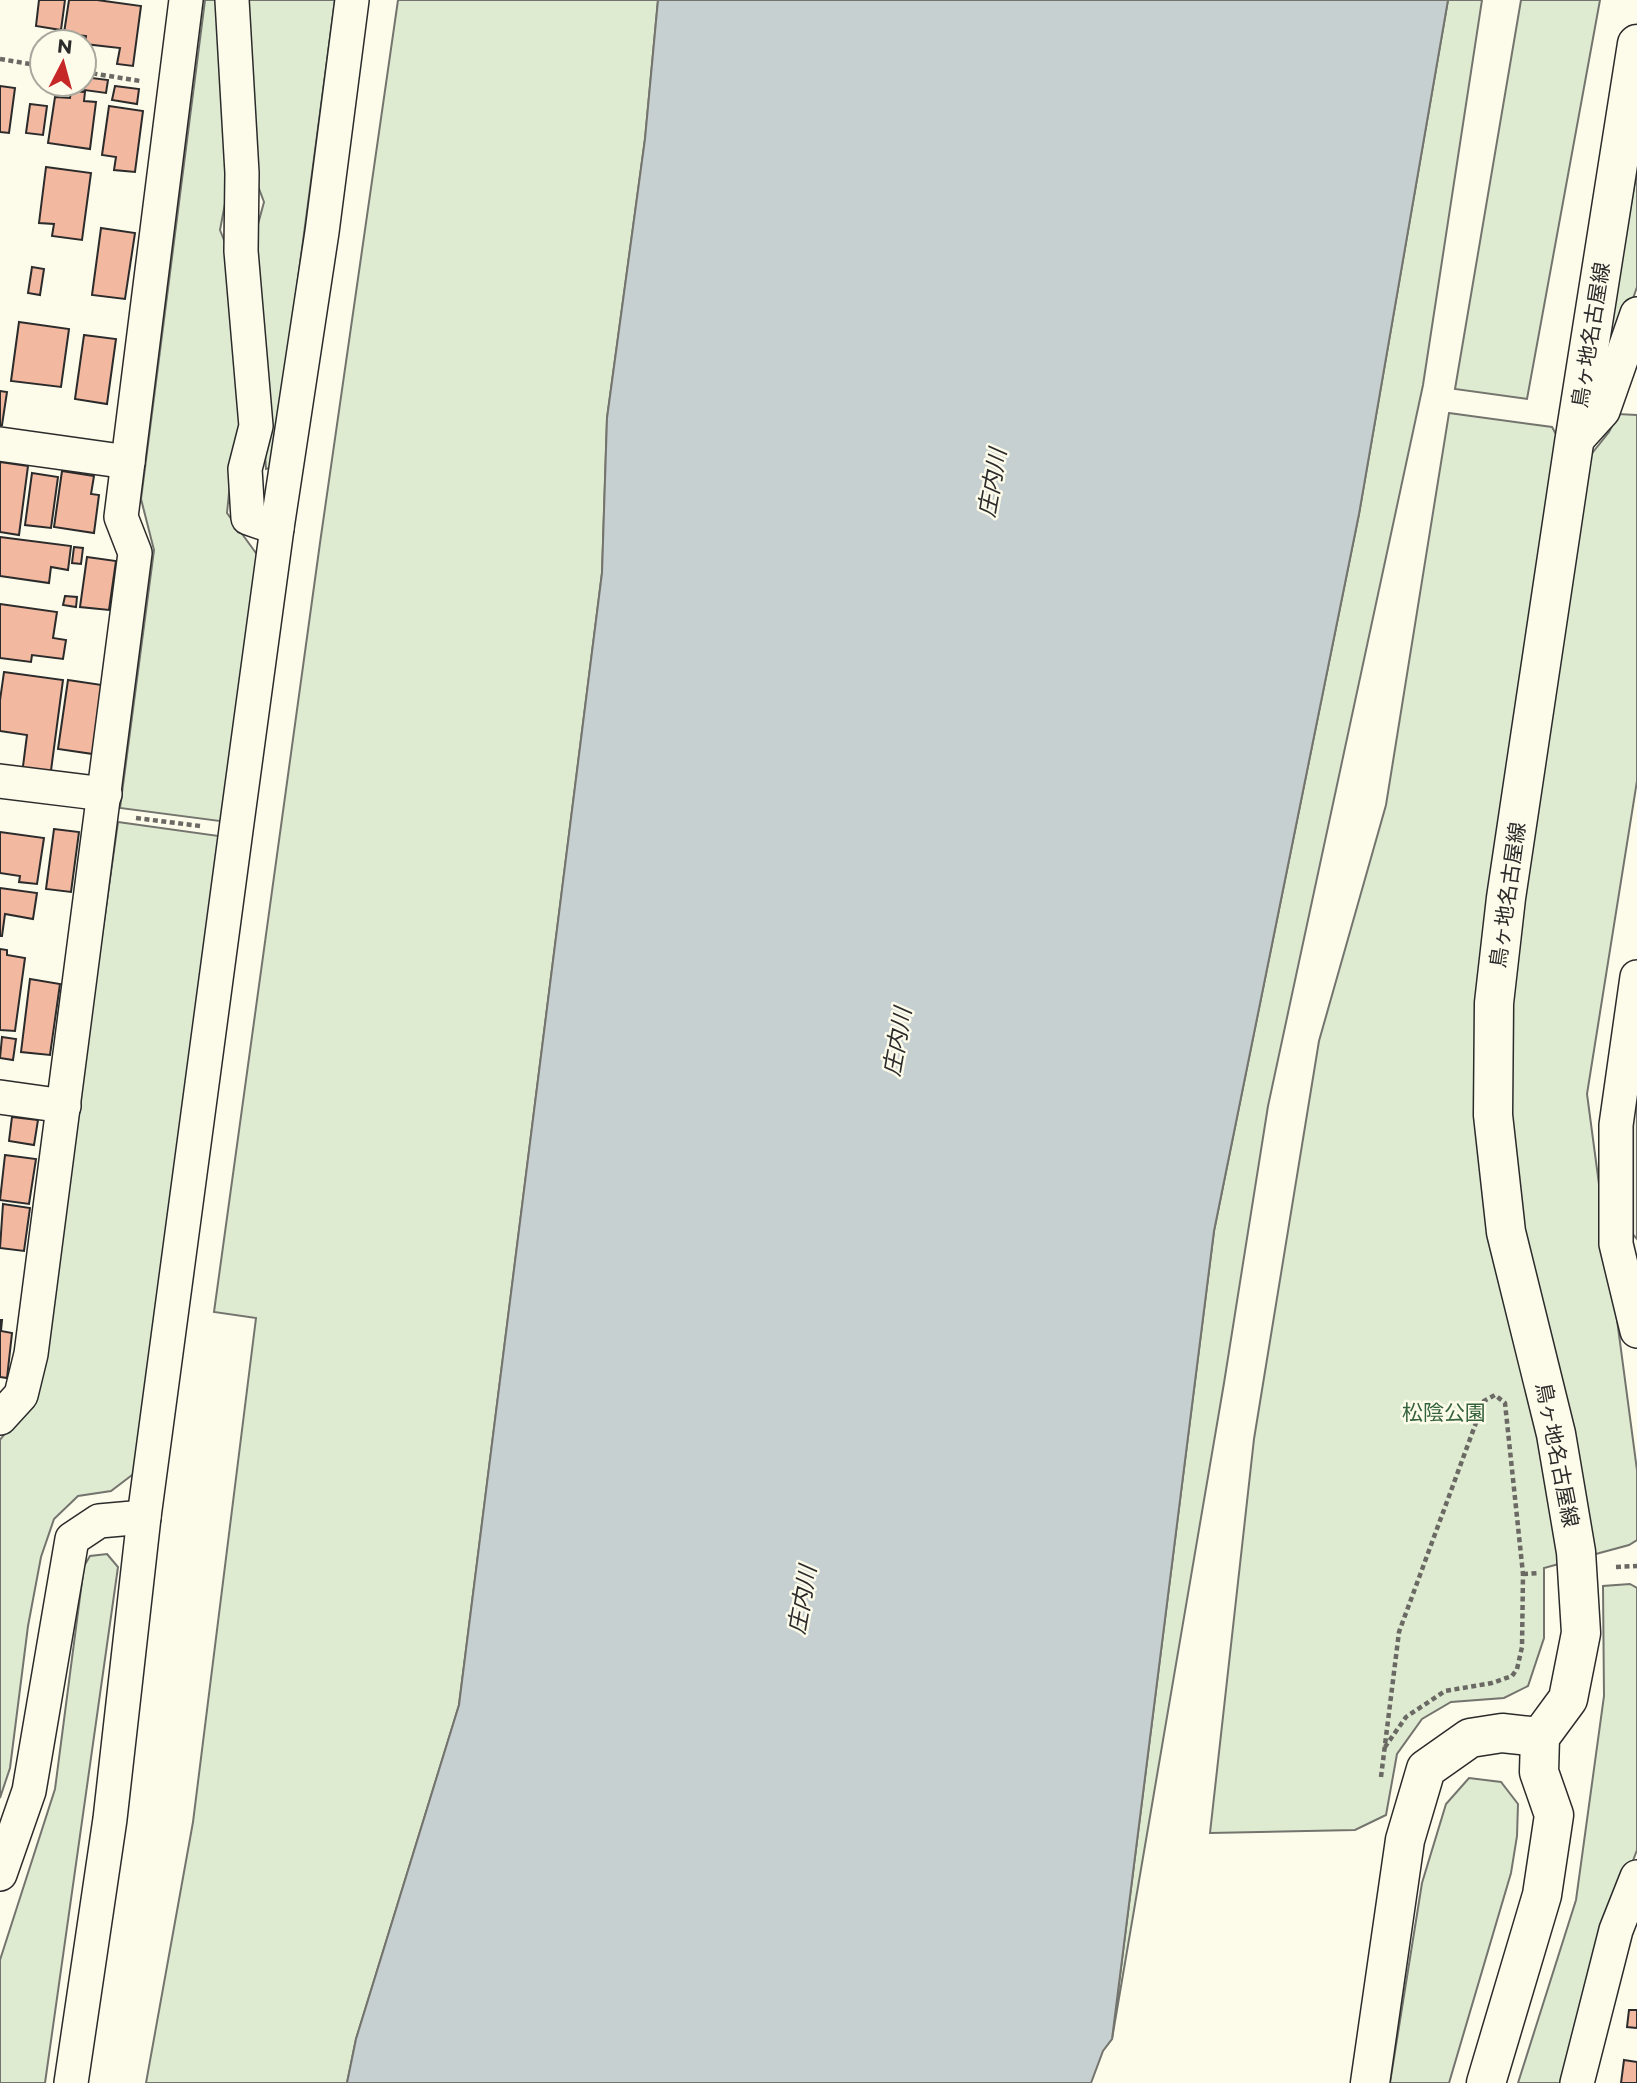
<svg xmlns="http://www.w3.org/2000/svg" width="1637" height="2083" viewBox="0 0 1637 2083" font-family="Montserrat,'Noto Sans JP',sans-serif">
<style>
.green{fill:#deebd1;stroke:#74746e;stroke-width:2}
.parking{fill:#eceadb;stroke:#74746e;stroke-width:2}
.water{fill:#c7d0d0;stroke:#74746e;stroke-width:2}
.building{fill:#f2b8a0;stroke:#2b2b2b;stroke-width:2}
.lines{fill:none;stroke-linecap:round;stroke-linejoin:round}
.minor-casing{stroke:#2b2b2b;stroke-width:36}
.secondary-casing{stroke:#2b2b2b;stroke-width:41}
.trunk-casing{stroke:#2b2b2b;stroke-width:41}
.path{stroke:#6a6964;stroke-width:4.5;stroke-dasharray:5 3.5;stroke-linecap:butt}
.minor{stroke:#fdfbea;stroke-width:33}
.secondary{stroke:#fdfbea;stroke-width:38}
.trunk{stroke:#fdfbea;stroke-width:38}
.labels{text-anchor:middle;stroke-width:5;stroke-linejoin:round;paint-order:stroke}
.street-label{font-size:21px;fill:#2b2b2b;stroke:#fdfbea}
.park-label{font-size:21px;fill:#34623c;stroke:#fdfbea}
.water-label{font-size:23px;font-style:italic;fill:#2b2b2b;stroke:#fdfbea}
</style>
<rect width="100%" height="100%" fill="#fdfbea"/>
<g class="green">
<path d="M205 0H221L231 172 220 230 230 255 243 425 232 464 227 513 261 560 227 822 120 808 154 550 141 499Z"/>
<path d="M243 0H335L273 467 266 469 251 250 264 202 250 165Z"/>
<path d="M398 0H658L645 139 607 418 602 573 459 1705 356 2039 347 2083H146L193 1822 256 1318 214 1312 320 543Z"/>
<path d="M1448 0H1482L1423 385 1268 1106 1224 1383 1112 2039 1214 1231 1359 514Z"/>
<path d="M1521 0H1600L1527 399 1455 389Z"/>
<path d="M1637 169V287L1597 403Z"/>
<path d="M1449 413 1552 427 1577 472 1609 432 1618 414 1637 415V781L1587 1094 1637 1470V1540L1629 1545 1544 1568V1638L1528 1686 1504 1698 1451 1702 1422 1719 1397 1754 1386 1815 1355 1830 1210 1833 1254 1439 1319 1041 1386 805Z"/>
<path d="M118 822 226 837 140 1469 111 1491 78 1496 54 1519 41 1557 28 1626 10 1768 0 1798V1440L20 1414 58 1248Z"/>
<path d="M107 1554 118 1567 45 2083H0V1960L55 1789 84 1566 90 1556Z"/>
<path d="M1630 1584 1637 1588V1850L1591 1972 1563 2083H1518L1576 1900 1604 1696 1603 1586Z"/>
<path d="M1469 1778 1501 1782 1518 1804 1517 1836 1511 1873 1449 2083H1390L1422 1883 1446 1804Z"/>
</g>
<path class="parking" d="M1637 1060V1239L1629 1230 1626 1147Z"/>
<path class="water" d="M658 0H1448L1359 514 1214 1231 1112 2039 1103 2051 1091 2083H347L356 2039 459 1705 602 573 607 418 645 139Z"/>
<g class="building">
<path d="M39 0H65L61 30 36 26Z"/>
<path d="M69 0H97L141 6 133 66 117 64 120 48 85 44 86 36 64 33Z"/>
<path d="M84 77 108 80 106 93 69 88V84H84Z"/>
<path d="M0 86 15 88 9 133 0 132Z"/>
<path d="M115 86 139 89 137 104 112 100Z"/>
<path d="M71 91 85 92 84 101 96 102 90 149 48 143 55 97 70 98Z"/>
<path d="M30 104 47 106 43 135 26 133Z"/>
<path d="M109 106 143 111 135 172 114 170 116 157 102 155Z"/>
<path d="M46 167 91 173 82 240 52 236 54 224 39 223Z"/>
<path d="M101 228 135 233 125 299 92 295Z"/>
<path d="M32 267 44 269 40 295 28 293Z"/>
<path d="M19 322 69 329 61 387 11 381Z"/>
<path d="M84 335 116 339 107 404 75 399Z"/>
<path d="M0 391 7 392 2 425H0Z"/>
<path d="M0 462 28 466 19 535 0 532Z"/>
<path d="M62 471 94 476 91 494 99 495 94 533 54 527Z"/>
<path d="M32 473 58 477 51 528 25 525Z"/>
<path d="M0 537 71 546 68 570 51 567 49 583 0 576Z"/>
<path d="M74 547 83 548 81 564 72 563Z"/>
<path d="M87 557 116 561 109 610 80 607Z"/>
<path d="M65 596 77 597 76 607 63 605Z"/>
<path d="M0 604 57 612 53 638 66 640 63 659 32 655 31 662 0 658Z"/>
<path d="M4 672 63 680 50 778 22 774 27 735 0 731V700Z"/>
<path d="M68 680 102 685 93 754 58 749Z"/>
<path d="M54 829 79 832 71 892 46 889Z"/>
<path d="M0 832 44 838 37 884 19 882 20 876 0 873Z"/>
<path d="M0 888 37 893 33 919 5 914 2 936H0Z"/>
<path d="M0 949 7 950V955L25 958 15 1031 0 1030Z"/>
<path d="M30 979 60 984 50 1055 21 1052Z"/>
<path d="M2 1037 16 1039 13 1060 0 1058Z"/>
<path d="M12 1117 38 1120 34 1145 9 1141Z"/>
<path d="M5 1155 36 1159 29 1204 0 1200Z"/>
<path d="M3 1204 30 1208 24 1251 0 1248Z"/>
<path d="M0 1320H2L1 1331 12 1333 7 1378 0 1377Z"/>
<path d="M1629 2010H1637V2028L1627 2027Z"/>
<path d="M1624 2060 1637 2062V2083H1621Z"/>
</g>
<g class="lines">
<defs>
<g id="minor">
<path d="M232 0 242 173 241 251 256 426 245 469 248 518 277 528"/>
<path d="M1574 443 1603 411 1637 314"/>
<path d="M0 444 128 462"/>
<path d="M0 781 105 794"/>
<path d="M1637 977 1616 1125V1244L1637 1331"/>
<path d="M0 1097 64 1106"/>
<path d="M0 1418 21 1395 31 1354 135 553 121 517 186 0"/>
<path d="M0 1874 29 1791 72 1539 99 1521 144 1517"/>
<path d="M71 2083 110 1819 144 1517 236 830 277 528 322 232 352 0"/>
<path d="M1577 2083 1616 1930 1637 1877"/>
</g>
<path id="secondary" d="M1486 2083 1542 1895 1554 1815 1539 1772 1540 1737 1568 1699 1581 1633 1576 1552 1556 1434 1506 1232 1493 1115 1494 1003 1506 898 1574 443 1637 44"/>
<path id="trunk" d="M1370 2083 1405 1840 1426 1769 1470 1738 1502 1733 1540 1737"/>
</defs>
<use href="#minor" class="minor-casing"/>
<use href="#secondary" class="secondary-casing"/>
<use href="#trunk" class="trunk-casing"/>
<g class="path">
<path d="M0 59 42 66"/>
<path d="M84 72 140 81"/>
<path d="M136 818 200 826"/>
<path d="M1616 1567 1637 1566"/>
<path d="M1523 1574 1540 1573"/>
<path d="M1381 1777 1399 1632 1484 1401 1495 1395 1505 1403 1523 1574 1522 1647 1517 1669 1512 1676 1492 1683 1445 1691 1406 1717 1385 1747"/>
</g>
<use href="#minor" class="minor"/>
<use href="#secondary" class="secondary"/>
<use href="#trunk" class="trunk"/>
</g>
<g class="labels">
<g class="street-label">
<text transform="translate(1591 335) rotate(-81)" y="7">鳥ヶ地名古屋線</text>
<text transform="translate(1508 895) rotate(-82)" y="7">鳥ヶ地名古屋線</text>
<text transform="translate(1557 1455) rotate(79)" y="7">鳥ヶ地名古屋線</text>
</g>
<g class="park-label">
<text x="1444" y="1420">松陰公園</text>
</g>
<g class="water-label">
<text transform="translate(992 483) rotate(-80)" y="8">庄内川</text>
<text transform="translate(897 1042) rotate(-80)" y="8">庄内川</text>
<text transform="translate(802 1600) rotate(-80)" y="8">庄内川</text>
</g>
</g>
<g transform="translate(63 63) rotate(6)"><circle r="33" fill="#fdfbea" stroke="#a9a89e" stroke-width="2"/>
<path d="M0-5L12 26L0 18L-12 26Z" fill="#c62828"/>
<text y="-10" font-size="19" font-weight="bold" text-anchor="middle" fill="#2b2b2b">N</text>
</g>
</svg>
